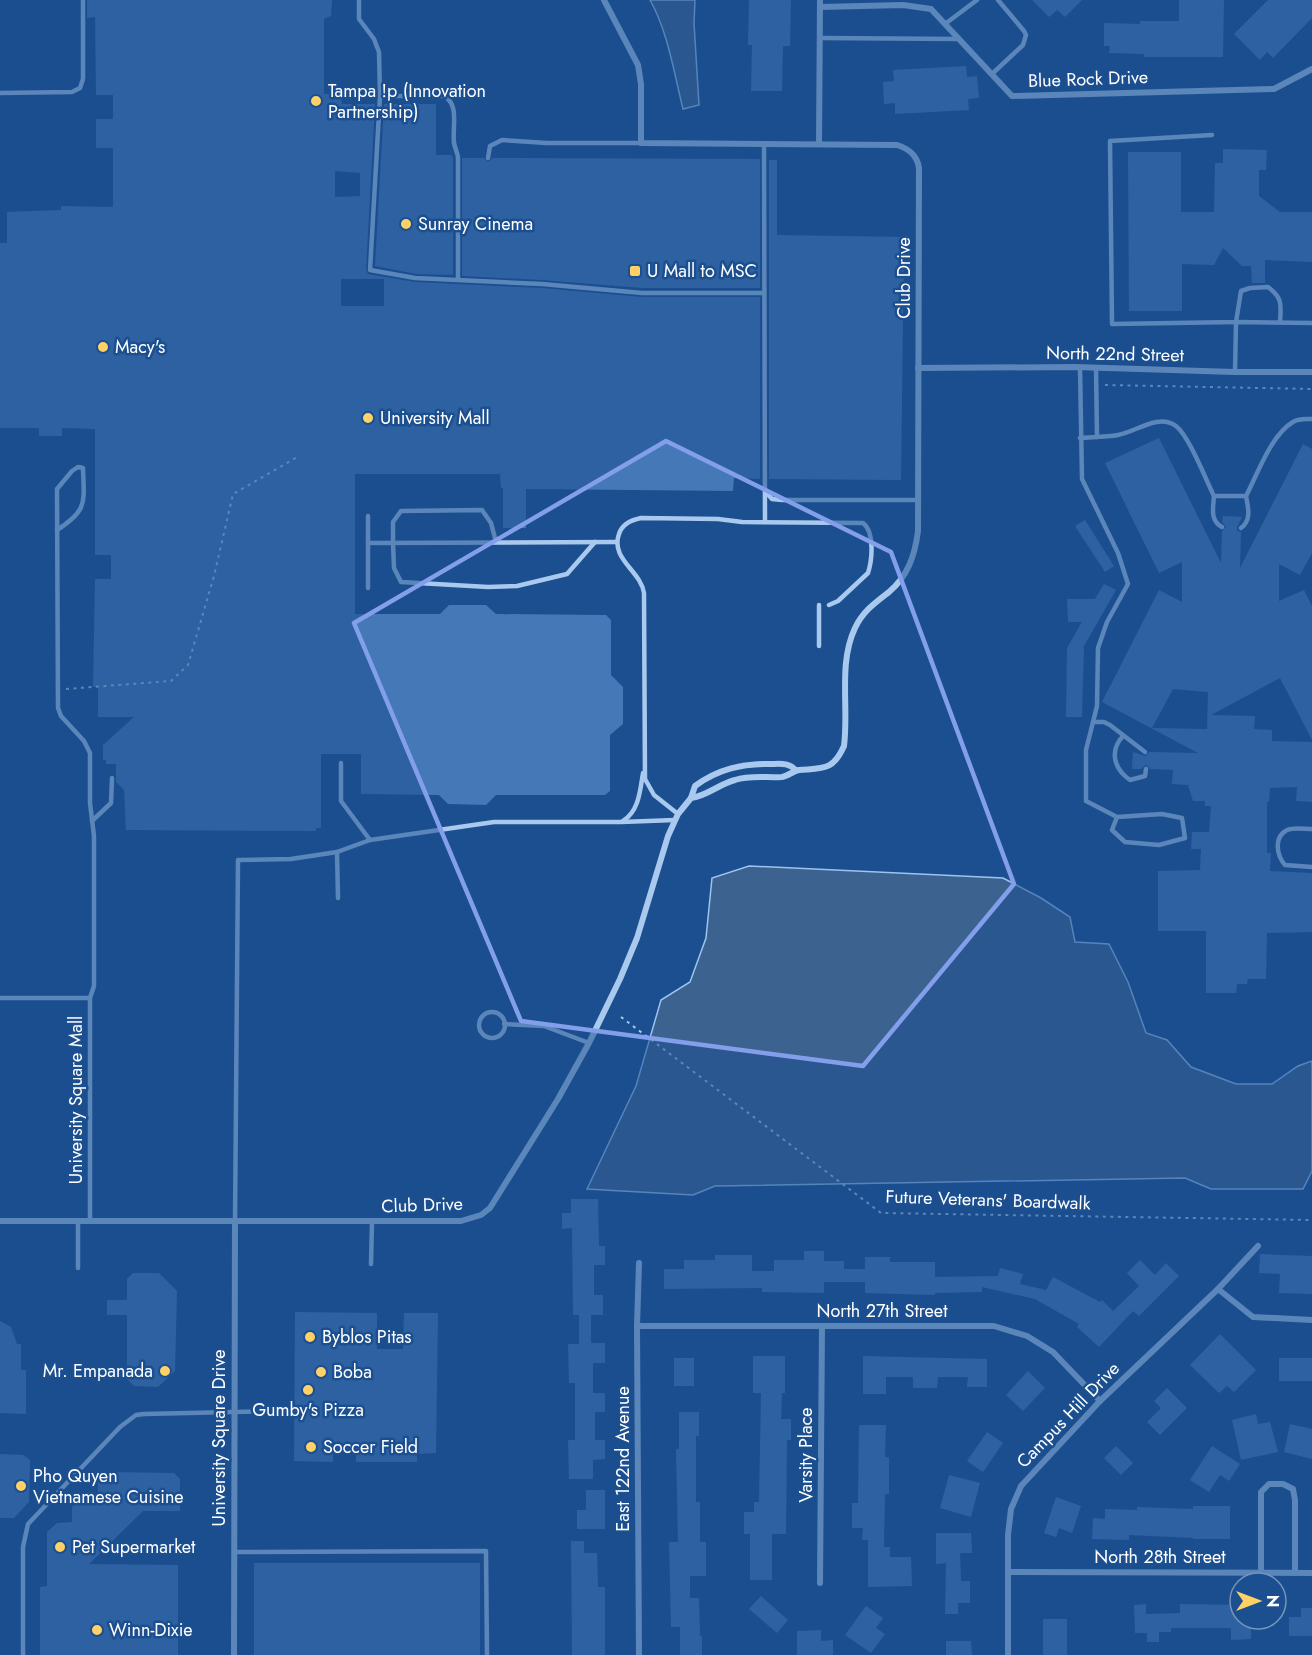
<svg xmlns="http://www.w3.org/2000/svg" width="1312" height="1655" viewBox="0 0 1312 1655" font-family="Jost,sans-serif">
<style>
.water{fill:#3c6290;stroke:#9cc4f0;stroke-width:1.5}
.building{fill:#4478b7;fill-rule:evenodd}
.lines{fill:none;stroke-linecap:round;stroke-linejoin:round}
.path{stroke:#a9c9ee;stroke-width:2;stroke-dasharray:3 4.5;stroke-linecap:butt}
.service{stroke:#a9c9ee;stroke-width:4.5}
.minor{stroke:#a9c9ee;stroke-width:6}
.marked{fill:none;stroke:#839eea;stroke-width:4.5;stroke-linejoin:round}
.poi-dot{fill:#ffd166;stroke:#1b4f8f;stroke-width:2}
.labels{text-anchor:middle;stroke-width:5;stroke-linejoin:round;paint-order:stroke}
.street-label{font-size:18px;fill:#fff;stroke:#1b4f8f}
.poi-label{font-size:18px;fill:#fff;stroke:#1b4f8f;text-anchor:start}
</style>
<rect width="100%" height="100%" fill="#1b4f8f"/>
<g class="water">
<path d="M650 0H695L694 23 699 105 683 109C674 73 668 32 650 0Z"/>
<path d="M749 866 1003 878 1041 898 1070 917 1075 942 1109 944 1128 982 1146 1033 1167 1040 1191 1067 1236 1084H1272L1298 1066 1312 1061V1171L1303 1189H1211L1185 1178 715 1186 693 1195 587 1189 636 1086 661 1000 690 982 706 938 712 878Z"/>
</g>
<g class="building">
<path d="M87 0H332L331 16 324 19V94H340L342 104H375L366 270 368 274 415 282 542 288 642 297H760V479L734 478 733 491 526 489V528H503V488H501L500 474H355V614H440L449 605H486L496 614 606 615 611 620V675L623 687V724L610 735V791L605 795H496L486 805 448 804 439 795 361 794V754H321V828H316V831L126 830 124 790 116 782V764H106V760H103V745L134 717H98V687H93L95 579H111V555H95V429L62 428V436H39V428H0V243H7V212L61 210V206L113 207V148H96V119H113V95H96L95 17 87 18ZM335 171 360 173V196L335 197ZM341 279H384V306H341Z"/>
<path d="M749 0H791L790 46H783L782 91H751L752 45H748Z"/>
<path d="M1032 0H1082L1065 17 1057 10 1049 17Z"/>
<path d="M1179 0H1224L1223 57H1144V54L1109 53 1110 46H1104V23L1140 24V21H1179Z"/>
<path d="M1268 0H1312V18L1273 58 1267 52 1260 60 1234 34Z"/>
<path d="M966 66 967 77 977 76 979 98 968 99 969 110 895 114V103L884 104 883 82 894 81 893 70Z"/>
<path d="M384 104H436V155H452L453 158V275L416 274 375 266Z"/>
<path d="M1223 149 1267 150 1266 170H1259V196L1280 212H1312V262L1265 260V283H1252L1251 266H1242L1223 248 1214 265 1182 264V311H1129L1128 152H1181V212H1214L1215 163H1223Z"/>
<path d="M462 158H484L488 162 493 158 760 159V288H642L542 280 462 276Z"/>
<path d="M769 160H777V235L904 237 901 480 769 479Z"/>
<path d="M1159 438 1221 563 1222 531 1226 527 1222 522 1223 516 1242 517 1237 527V531L1241 532 1240 568 1303 444 1312 449V553L1300 575 1279 564V601L1304 590 1312 606V740L1280 678 1211 715 1255 716 1254 729 1272 730V741L1312 742V802L1296 801 1297 787 1270 788 1269 802H1267V853H1271L1270 871 1312 873V932L1267 933 1266 979H1248L1247 984H1237L1236 993H1206V931H1158V871L1200 870 1201 849H1191L1192 832H1209L1211 806H1205V801H1193L1188 785 1172 784 1173 770 1150 769 1146 765 1141 769H1132L1133 752 1145 756 1149 752 1198 753 1102 702 1159 590 1182 602V562L1159 573 1105 463ZM1173 689 1208 692 1207 729 1152 728Z"/>
<path d="M1085 520 1114 566 1105 572 1075 526Z"/>
<path d="M1104 584 1116 590 1084 646 1082 717H1066L1067 648 1082 622H1068L1067 599H1095Z"/>
<path d="M571 1199H598L599 1246H605V1265H594V1295H603V1315H591V1343H605V1363H593V1393H605V1412H595V1440H605V1459L593 1460V1479H569L568 1440H575V1383H569L568 1344H579V1315H573L572 1228 562 1229V1213H571Z"/>
<path d="M804 1251H824V1261H844V1269H865V1257H890V1262H935V1277L998 1276 1000 1268 1023 1274 1020 1284 1046 1290 1053 1277 1100 1302 1102 1300 1113 1311 1139 1286 1127 1273 1140 1260 1155 1275 1166 1263 1179 1276 1139 1316 1133 1311 1099 1347 1077 1327 1079 1324 1035 1299 982 1287V1292L935 1293V1295L865 1293V1282H824V1293L762 1292V1288L664 1289V1269H684V1260H715V1255H752V1271H774V1260H804Z"/>
<path d="M1260 1254 1312 1256V1294L1279 1293 1280 1274 1259 1273Z"/>
<path d="M133 1273H159L177 1291 175 1371 158 1387 134 1386 127 1379V1315H107V1300H127V1279Z"/>
<path d="M295 1312 377 1313V1349H403L404 1313H438L436 1453 417 1454V1462H356V1454H333V1462L294 1461Z"/>
<path d="M0 1321 11 1327 17 1344H21V1370H26V1414L0 1413Z"/>
<path d="M1220 1334 1256 1370 1234 1392 1227 1386 1219 1393 1190 1365Z"/>
<path d="M753 1356H785V1393H782L781 1419H791V1440H787L786 1534H772V1580H750V1534H744V1512H754V1502H759L761 1393H753Z"/>
<path d="M863 1356 987 1359V1387H967L968 1377H938L937 1388H913V1377H886V1394H863Z"/>
<rect x="674" y="1358" width="20" height="28"/>
<rect x="1279" y="1358" width="33" height="23"/>
<path d="M1028 1371 1045 1388 1023 1411 1006 1395Z"/>
<path d="M1167 1388 1187 1408 1160 1435 1147 1422 1161 1408 1154 1401Z"/>
<path d="M679 1412H699V1436H696V1502H700V1542H706V1576H690V1598H699L700 1636H702V1655H680V1627H671L669 1542H678L676 1449H679Z"/>
<path d="M1256 1414 1258 1424 1270 1422 1278 1452 1241 1460 1232 1420Z"/>
<path d="M1290 1424 1312 1429V1459L1284 1452Z"/>
<path d="M859 1425H886L885 1457H889V1494H885L884 1547H890V1557H911L912 1586 868 1587V1540H862L863 1528H852V1503H858Z"/>
<path d="M987 1432 1003 1443 983 1472 967 1461Z"/>
<path d="M1116 1446 1133 1463 1121 1475 1104 1458Z"/>
<path d="M1212 1446 1240 1464 1229 1481 1220 1475 1209 1492 1190 1480Z"/>
<path d="M0 1454 23 1455 30 1460 29 1502 14 1518H0Z"/>
<path d="M108 1472 174 1473 180 1479V1511H143L89 1564 178 1565V1655H40V1587L47 1586V1532L57 1523 72 1522V1507L82 1498 98 1497V1482Z"/>
<path d="M949 1475 980 1483 971 1517 940 1508Z"/>
<path d="M586 1490H605V1529H577V1510H586Z"/>
<path d="M1056 1497 1081 1506 1072 1533 1059 1528 1056 1537 1044 1533Z"/>
<path d="M1193 1506H1230V1539H1193V1538L1129 1535V1540L1092 1539 1093 1518 1105 1519V1509L1137 1510V1507L1193 1509Z"/>
<path d="M936 1533H971L972 1553H960L961 1581H970V1603H958V1614H945L946 1563 936 1564Z"/>
<path d="M571 1541H584V1553H597L598 1587H605V1655H572Z"/>
<rect x="254" y="1563" width="226" height="92"/>
<path d="M761 1596 788 1620 777 1633 749 1609Z"/>
<path d="M1146 1604V1614L1180 1613V1604L1240 1605V1619H1251V1639L1231 1640V1628H1171V1632H1159V1642H1147V1633H1135L1134 1605Z"/>
<path d="M866 1606 883 1618 876 1628 885 1634 871 1653 845 1635Z"/>
<path d="M1301 1608H1312V1636H1289V1617H1301Z"/>
<rect x="1043" y="1619" width="24" height="36"/>
<path d="M821 1630V1641L833 1640V1655H797V1631Z"/>
<path d="M946 1641H971L972 1655H946Z"/>
</g>
<g class="lines">
<g class="path">
<path d="M1105 385 1312 389"/>
<path d="M66 689 171 681 188 665 214 576 233 494 299 456"/>
<path d="M621 1017 881 1213 1312 1220"/>
</g>
<g class="service">
<path d="M359 0V19L374 39 379 52 380 96H443C460 103 452 127 454 143 455 148 457 152 458 157V279"/>
<path d="M945 24 977 0"/>
<path d="M820 38 959 39"/>
<path d="M992 74 1023 45 1026 35 1024 31 998 0"/>
<path d="M0 93 72 92 80 88 83 79V0"/>
<path d="M380 96 370 270 415 278 542 284 642 293H764"/>
<path d="M1212 135 1110 141 1112 324 1236 322 1241 291 1250 288 1268 287C1283 298 1281 305 1280 322"/>
<path d="M764 144 765 522"/>
<path d="M488 158 490 146 502 140 547 143H641"/>
<path d="M1080 368 1082 479 1118 553 1128 584 1107 622 1098 648 1097 706 1086 750V801L1117 817 1162 814 1182 818 1185 838 1159 845 1125 842 1112 830 1117 817"/>
<path d="M1096 368 1097 437"/>
<path d="M1235 372 1236 322 1312 323"/>
<path d="M1080 438C1093 437 1106 437 1118 435 1136 432 1158 413 1176 426 1189 436 1206 480 1214 496H1246C1258 473 1271 435 1293 422 1298 418 1306 419 1312 419"/>
<path d="M766 492 772 499 782 500H918"/>
<path d="M1214 496C1213 508 1210 521 1222 527"/>
<path d="M368 516V543"/>
<path d="M1241 528C1252 520 1248 507 1246 496"/>
<path d="M57 530C88 510 84 503 83 468L78 467 72 471 57 489 58 708 61 716 84 741 90 753V803L94 836V986L90 998"/>
<path d="M496 542 491 523 482 510 401 511 393 522V543L394 568 401 582 488 587 517 586 567 574 595 542"/>
<path d="M368 588V543L617 542"/>
<path d="M819 646V605"/>
<path d="M1093 722H1104L1110 725 1145 752"/>
<path d="M1123 736C1109 751 1114 769 1130 780L1145 776 1146 769"/>
<path d="M341 763V801L370 840 494 822H621L675 820"/>
<path d="M678 814 654 795 645 779 644 593C641 571 610 559 619 534 622 524 631 520 641 518L718 519 742 522 863 523C875 532 872 561 868 573L838 601 829 605"/>
<path d="M92 821 111 803 112 778"/>
<path d="M623 821C639 811 640 791 643 773"/>
<path d="M1312 829C1304 829 1294 827 1287 830 1273 837 1277 856 1285 865L1312 867"/>
<path d="M337 852 338 898"/>
<path d="M0 998H90V1221"/>
<circle cx="492" cy="1025" r="13"/>
<path d="M504 1024 544 1026 589 1043"/>
<path d="M78 1221V1268"/>
<path d="M235 1222 238 860 291 859 337 852 370 840"/>
<path d="M371 1264 372 1222"/>
<path d="M234 1552 486 1551 487 1655"/>
<path d="M23 1655V1547L28 1524 120 1427 136 1415 144 1414 274 1411"/>
</g>
<g class="minor">
<path d="M604 0 638 65 641 84V143L897 145C909 149 917 155 919 168L918 531C915 555 908 576 889 592 876 602 863 611 855 628 838 664 849 707 844 746 833 771 823 768 799 770 793 771 788 776 782 777 766 778 750 775 735 780 719 784 707 796 691 798"/>
<path d="M820 7 903 5 931 9 1012 96 1274 89 1312 69"/>
<path d="M819 144 820 0"/>
<path d="M918 368 1075 367 1235 372H1312"/>
<path d="M0 1221H461L481 1215 490 1208 558 1099 589 1043 620 979 637 938 668 836 678 814 691 798 695 786C718 769 741 764 769 764 780 764 788 762 796 770"/>
<path d="M1218 1289 1253 1317 1312 1320"/>
<path d="M637 1326H994L1027 1336 1053 1352 1100 1401"/>
<path d="M1008 1572 1312 1573"/>
<path d="M1261 1572V1492L1269 1484H1283L1293 1489 1295 1500V1573"/>
<path d="M820 1583 822 1326"/>
<path d="M234 1655 235 1222"/>
<path d="M639 1655 637 1326 639 1263"/>
<path d="M1008 1655V1535L1011 1509 1021 1486 1100 1401 1218 1289 1258 1246"/>
</g>
</g>
<path d="M0 0H1312V1655H0ZM666 441 891 552 1014 884 863 1066 521 1021 354 623Z" fill="#1b4f8f" fill-opacity=".55" fill-rule="evenodd"/>
<path class="marked" d="M666 441 891 552 1014 884 863 1066 521 1021 354 623Z"/>
<g class="poi-dot">
<circle cx="316" cy="101" r="6"/>
<circle cx="406" cy="224" r="6"/>
<rect x="629" y="265" width="12" height="12" rx="3"/>
<circle cx="103" cy="347" r="6"/>
<circle cx="368" cy="418" r="6"/>
<circle cx="310" cy="1337" r="6"/>
<circle cx="165" cy="1371" r="6"/>
<circle cx="321" cy="1372" r="6"/>
<circle cx="308" cy="1390" r="6"/>
<circle cx="311" cy="1447" r="6"/>
<circle cx="21" cy="1486" r="6"/>
<circle cx="60" cy="1547" r="6"/>
<circle cx="97" cy="1630" r="6"/>
</g>
<g class="labels">
<g class="street-label">
<text transform="translate(1088 79) rotate(-2)" y="6">Blue Rock Drive</text>
<text transform="translate(904 278) rotate(-90)" y="6">Club Drive</text>
<text transform="translate(1115 354) rotate(1)" y="6">North 22nd Street</text>
<text transform="translate(76 1100) rotate(-90)" y="6">University Square Mall</text>
<text transform="translate(988 1200) rotate(2)" y="6">Future Veterans' Boardwalk</text>
<text transform="translate(422 1205) rotate(-2)" y="6">Club Drive</text>
<text x="882" y="1317">North 27th Street</text>
<text transform="translate(1068 1415) rotate(-46)" y="6">Campus Hill Drive</text>
<text transform="translate(219 1438) rotate(-90)" y="6">University Square Drive</text>
<text transform="translate(806 1455) rotate(-90)" y="6">Varsity Place</text>
<text transform="translate(623 1459) rotate(-90)" y="6">East 122nd Avenue</text>
<text x="1160" y="1563">North 28th Street</text>
</g>
<g class="poi-label">
<text x="328" y="97">Tampa !p (Innovation<tspan x="328" dy="21">Partnership)</tspan></text>
<text x="418" y="230">Sunray Cinema</text>
<text x="647" y="277">U Mall to MSC</text>
<text x="115" y="353">Macy's</text>
<text x="380" y="424">University Mall</text>
<text x="322" y="1343">Byblos Pitas</text>
<text x="153" y="1377" text-anchor="end">Mr. Empanada</text>
<text x="333" y="1378">Boba</text>
<text x="308" y="1416" text-anchor="middle">Gumby's Pizza</text>
<text x="323" y="1453">Soccer Field</text>
<text x="33" y="1482">Pho Quyen<tspan x="33" dy="21">Vietnamese Cuisine</tspan></text>
<text x="72" y="1553">Pet Supermarket</text>
<text x="109" y="1636">Winn-Dixie</text>
</g>
</g>
<g transform="translate(1258 1601) rotate(90)"><circle r="28" fill="#1b4f8f" stroke="#7695bc" stroke-width="1.5"/>
<path d="M0-4.5L10 22L0 15L-10 22Z" fill="#ffd166"/>
<text y="-9" font-size="16" font-weight="bold" text-anchor="middle" fill="#ffffff">N</text>
</g>
</svg>
